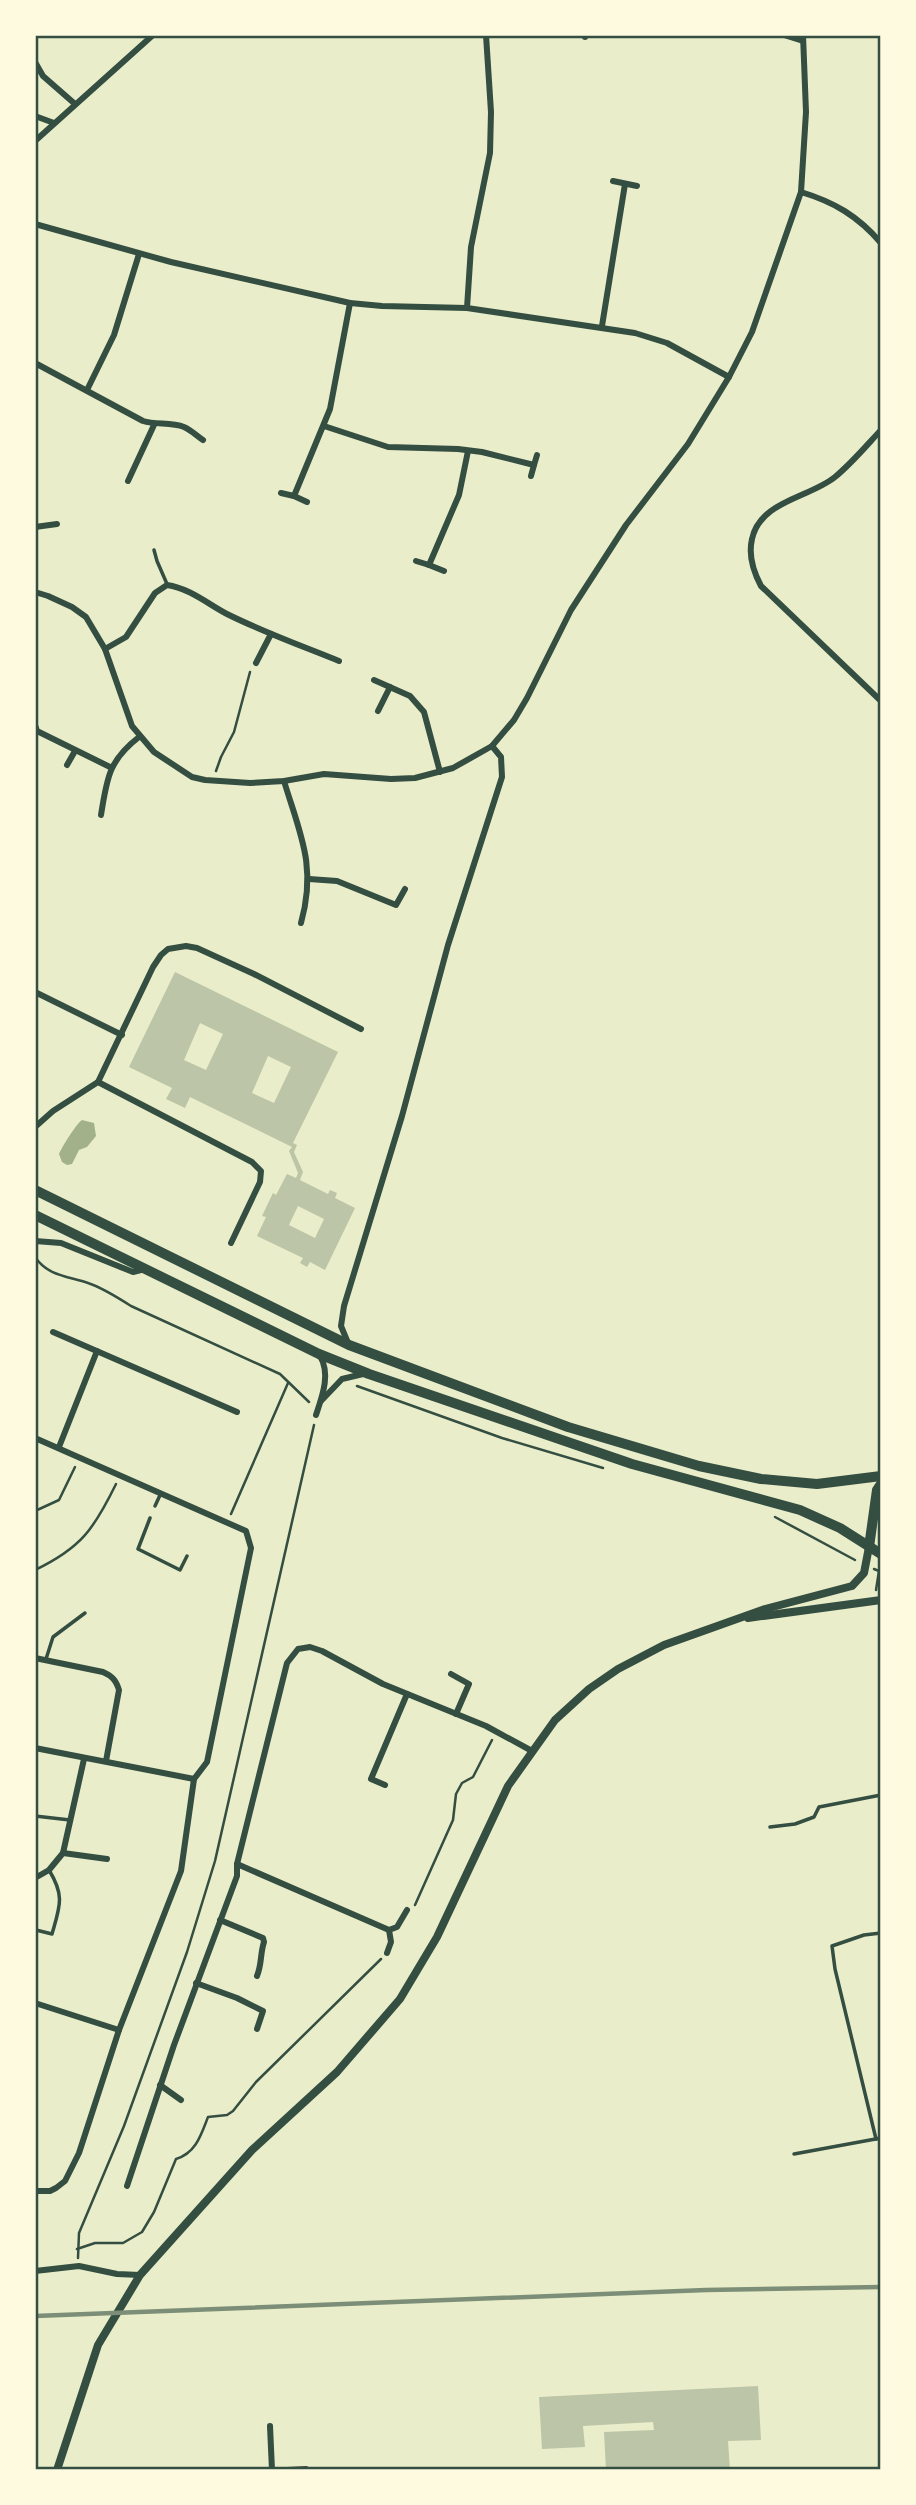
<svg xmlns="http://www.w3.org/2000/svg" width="916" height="2505" viewBox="0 0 916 2505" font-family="'Source Sans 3',sans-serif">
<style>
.water{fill:#a3b18a}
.building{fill:#bcc5a7;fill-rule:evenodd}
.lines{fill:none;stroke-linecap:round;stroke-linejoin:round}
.path{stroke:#344e41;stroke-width:2.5}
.service{stroke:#344e41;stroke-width:3.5}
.minor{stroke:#344e41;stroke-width:6}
.tertiary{stroke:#344e41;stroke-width:8}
.primary{stroke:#344e41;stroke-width:10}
.rail{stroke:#7c8e77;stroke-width:4.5}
.neatline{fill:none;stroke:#344e41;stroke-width:2.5}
</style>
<rect width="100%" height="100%" fill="#e9edc9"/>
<path class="water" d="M82 1120 94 1123 96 1136 87 1147 79 1150 72 1164 67 1165 62 1162 59 1154C62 1147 76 1124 82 1120Z"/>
<g class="building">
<path d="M175 972 338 1052 293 1143 297 1145 294 1152 303 1172 300 1180 328 1194 330 1190 337 1193 335 1198 355 1208 325 1270 310 1262 307 1267 300 1263 303 1258 257 1236 266 1217 262 1216 273 1193 276 1195 287 1174 296 1178 298 1173 289 1151 292 1147 190 1097 185 1108 166 1099 172 1088 129 1067ZM200 1023 223 1034 206 1070 184 1060ZM268 1056 291 1067 274 1103 252 1093ZM298 1206 324 1219 315 1238 289 1225Z"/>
<path d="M758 2386 761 2440 728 2441 730 2470H606L604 2432 654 2430 653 2422 583 2426 585 2447 542 2449 539 2397Z"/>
</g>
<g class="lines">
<g class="path">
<path d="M216 771 221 757 234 732 250 672"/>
<path d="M35 1257C48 1276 67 1276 88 1283 103 1288 117 1297 131 1306L280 1374 309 1402"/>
<path d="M357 1386 502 1438 603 1468"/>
<path d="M35 1511 59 1500 75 1467"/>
<path d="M231 1514 288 1383"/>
<path d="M775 1517 855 1560"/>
<path d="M874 1569 879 1571 876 1590"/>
<path d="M35 1570C81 1548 94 1529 116 1484"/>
<path d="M415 1905 453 1820 456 1794 462 1783 473 1777 492 1740"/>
<path d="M77 2249 95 2243H123L142 2232 154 2212 176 2159C196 2153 201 2135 208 2117L227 2115 233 2111 256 2082 381 1959"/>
<path d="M78 2258 79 2233 124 2126 187 1952 215 1861 314 1425"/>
</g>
<g class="service">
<path d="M154 550 157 561 167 584"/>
<path d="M155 1506 161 1493"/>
<path d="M150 1518 138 1549 180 1570 187 1556"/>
<path d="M46 1659 53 1637 85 1613"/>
<path d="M35 1816 70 1820"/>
<path d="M770 1827 795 1824 814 1817 819 1807 881 1795"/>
<path d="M36 1930 52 1934C60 1906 65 1896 49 1870"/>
<path d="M876 2139 835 1969 832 1946 864 1935 881 1933"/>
<path d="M794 2154 881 2138"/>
</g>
<g class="minor">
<path d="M585 35V37"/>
<path d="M784 35 803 41"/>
<path d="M35 62 43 76 75 104"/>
<path d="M35 116 54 123"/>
<path d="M35 141 153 35"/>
<path d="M613 181 637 186"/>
<path d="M801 192C834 202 858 216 881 243"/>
<path d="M35 224 171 262 350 303 382 306 467 308 635 333 667 343 729 377"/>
<path d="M467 308 471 247 490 153 491 112 486 35"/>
<path d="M602 326 625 184"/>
<path d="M35 363 143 421C156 425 171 422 184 427 191 430 197 436 203 440"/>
<path d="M87 390 114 335 139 254"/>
<path d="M324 426 388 447 458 449 482 452 534 465 537 455"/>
<path d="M881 430C866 446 852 463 835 477 809 498 760 501 752 539 748 556 753 571 761 586L881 701"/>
<path d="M531 476 534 465"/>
<path d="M128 481 154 425"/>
<path d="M281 493 294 496 330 409 350 303"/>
<path d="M294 496 307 502"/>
<path d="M35 527 57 524"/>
<path d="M416 561 429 565 459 495 468 451"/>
<path d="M429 565 444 571"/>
<path d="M35 592 48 596 72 607 86 617 105 649 132 726 154 752 192 777 205 780 250 783 284 781 324 774 391 779 415 778 453 768 492 746 514 720 527 698 571 610 626 525 688 444 729 377 752 332 801 192 806 112 803 35"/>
<path d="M105 649 126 637 155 593 167 585C189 588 208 604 227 614 263 632 302 646 339 661"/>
<path d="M256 663 271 634"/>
<path d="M374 680 410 696 424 712 440 772"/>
<path d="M378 711 390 687"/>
<path d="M35 725 37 731 110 767"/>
<path d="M67 765 75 751"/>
<path d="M284 781C300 834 317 866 301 923"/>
<path d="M101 815C107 779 108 761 139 737"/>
<path d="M309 879 337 881 396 905 405 889"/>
<path d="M35 992 122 1035"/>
<path d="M98 1082 252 1162 261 1171 260 1182 231 1243"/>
<path d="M35 1127 53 1111 98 1082 153 967 161 955 168 949 186 946 197 948 254 974 361 1029"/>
<path d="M35 1241 61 1243 133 1272 145 1269"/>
<path d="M53 1332 237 1412"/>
<path d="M348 1343 341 1326 344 1306 402 1116 448 945 502 777 501 757 492 746"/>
<path d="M321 1401 342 1379 363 1374"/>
<path d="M316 1415C322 1397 331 1374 320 1356"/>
<path d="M35 1438 246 1531 251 1548 207 1762 194 1779"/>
<path d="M59 1447 97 1351"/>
<path d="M35 1658 103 1672C112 1676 116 1680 119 1690L106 1761"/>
<path d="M451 1674 469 1684 456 1714"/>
<path d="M35 1748 194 1779"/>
<path d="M385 1785 371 1779 407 1694"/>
<path d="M63 1853 107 1859"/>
<path d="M237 1864 389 1930"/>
<path d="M35 1878 49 1870 63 1853 84 1759"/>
<path d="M220 1920 263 1938 264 1942C260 1954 262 1964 257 1976"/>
<path d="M387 1953 391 1942 389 1930 397 1927 407 1910"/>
<path d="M196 1983 237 1998 263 2011 257 2029"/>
<path d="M35 2003 119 2030"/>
<path d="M160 2085 181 2100"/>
<path d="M127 2186 174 2045 237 1876V1864L287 1663 298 1649 310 1647 322 1651 383 1684 486 1726 532 1751"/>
<path d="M35 2191H50L56 2188 65 2181 79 2153 119 2030 181 1871 194 1779"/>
<path d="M35 2271 79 2266 117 2274 140 2275"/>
<path d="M270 2426 272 2470"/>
<path d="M287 2470 306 2469"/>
</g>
<g class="tertiary">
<path d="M748 1618 881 1600"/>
<path d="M57 2470 98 2345 140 2275 252 2150 337 2072 400 1999 437 1937 508 1786 555 1720 589 1689 618 1669 664 1645 765 1609 852 1586 864 1573 869 1547"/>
</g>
<g class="primary">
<path d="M35 1190 349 1345 568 1427 699 1466 761 1479 817 1484 881 1476"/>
<path d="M35 1215 319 1354 369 1374 632 1464 800 1510 840 1528 881 1554"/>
<path d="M869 1547 877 1490 881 1484"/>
</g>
<path class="rail" d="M35 2316 706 2290 881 2287"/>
</g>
<rect width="916" height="2505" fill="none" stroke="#fefae0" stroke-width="74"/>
<rect x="37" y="37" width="842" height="2431" class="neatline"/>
</svg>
